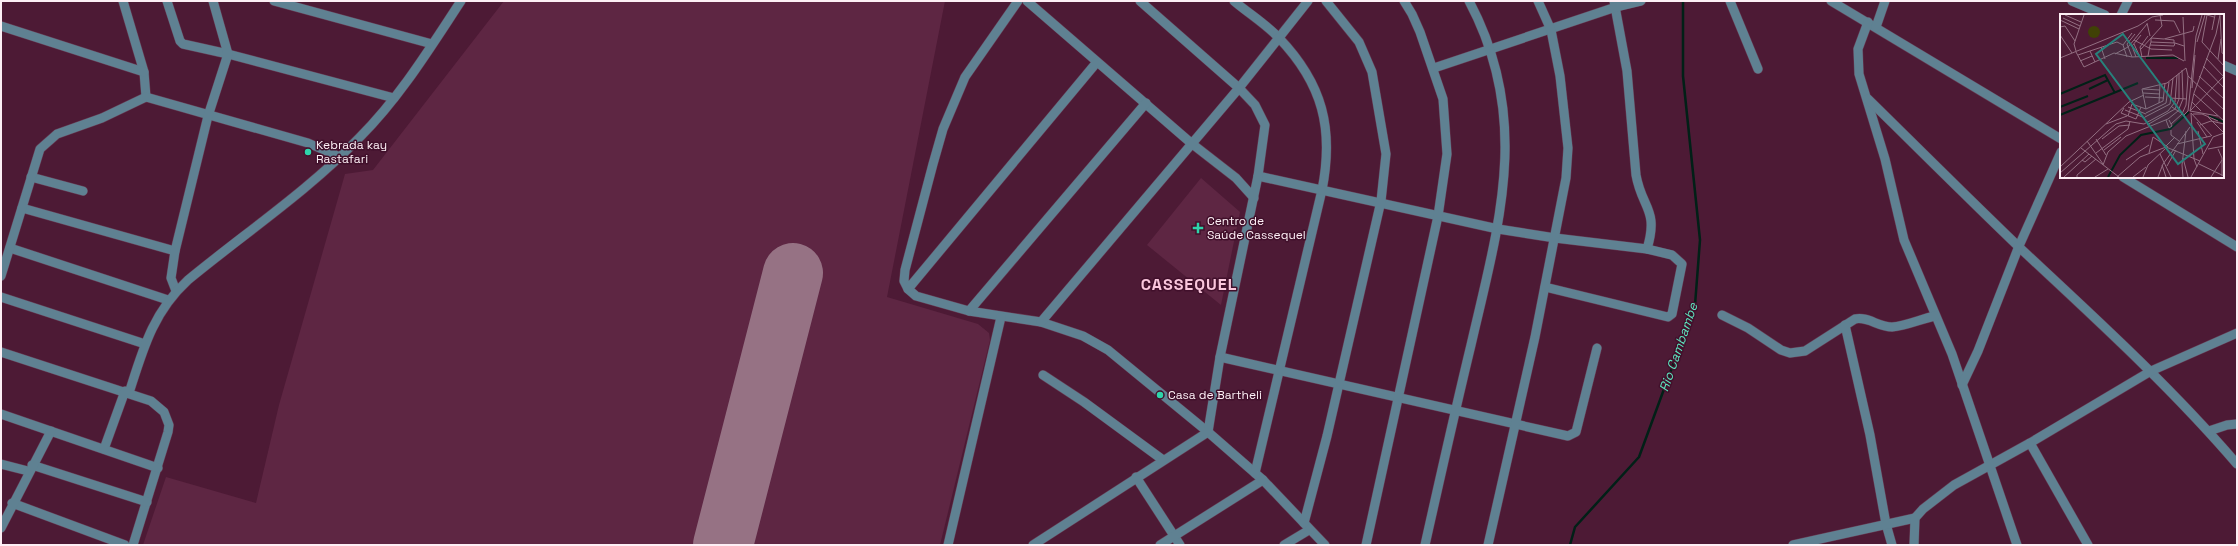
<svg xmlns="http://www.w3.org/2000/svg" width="2238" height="546" viewBox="0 0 2238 546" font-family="'Space Grotesk',sans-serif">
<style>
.built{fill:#5e2643}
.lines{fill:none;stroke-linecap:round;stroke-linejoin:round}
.stream{stroke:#012017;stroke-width:2.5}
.runway{stroke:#967284;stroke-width:60}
.minor-casing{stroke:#663850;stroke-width:10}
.minor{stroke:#5f8192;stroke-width:9}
.poi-dot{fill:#2ed4aa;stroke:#41102b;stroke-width:1.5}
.labels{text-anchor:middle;stroke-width:3;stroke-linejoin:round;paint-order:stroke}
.poi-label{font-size:12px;fill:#fdeff5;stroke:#41102b;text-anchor:start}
.water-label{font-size:13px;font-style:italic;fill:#5de7bf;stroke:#41102b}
.district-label{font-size:16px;font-weight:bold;letter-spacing:1px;fill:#fac6dc;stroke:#41102b}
.inset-river{fill:none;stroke:#012017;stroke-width:2}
.inset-road{fill:none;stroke:#936f82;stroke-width:1}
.view{fill:#27827c;fill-opacity:0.15;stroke:#27827c;stroke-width:2}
.inset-edge{fill:none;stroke:#fdeff5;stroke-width:2}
</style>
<rect width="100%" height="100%" fill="#4d1a35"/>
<g class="built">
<path d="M504 1H945L887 297 978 324 989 333 990 340 940 545H143L166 477 256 503 279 405 345 174 373 170Z"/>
<path d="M1201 178 1240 212 1221 305 1147 245Z"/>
</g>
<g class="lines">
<path class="stream" d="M1570 545 1575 527 1639 457 1695 305 1700 240 1683 76V1"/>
<path class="runway" d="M723 545 793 273"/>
<defs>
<g id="minor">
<path d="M123 1 144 72 146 97"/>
<path d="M167 1 180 41 183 44 228 54 394 98"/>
<path d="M274 1 432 44"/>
<path d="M1018 1 965 77 943 129 933 164 905 270 904 281 908 289 916 296 969 311 1041 322 1083 336 1108 350 1208 432 1263 480 1325 545"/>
<path d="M1027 1 1191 143 1236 178 1254 198"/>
<path d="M1234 1C1248 13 1266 24 1279 38 1323 84 1334 129 1322 190L1255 473"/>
<path d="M1614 1 1627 71 1636 175C1642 209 1659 209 1647 249"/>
<path d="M1730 1 1758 69"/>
<path d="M1831 1 2061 139"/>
<path d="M2072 1 2105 15"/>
<path d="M2121 15 2128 1"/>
<path d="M1868 22 1858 49 1859 74 1885 159 1904 240 1952 354 2017 545"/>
<path d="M1 26 144 72"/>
<path d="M1876 27 1885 1"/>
<path d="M2223 65 2237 71"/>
<path d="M1434 68 1616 7 1641 1"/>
<path d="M1868 99C1919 149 1969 199 2020 248 2095 318 2170 386 2237 464"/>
<path d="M1258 176 1498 229 1555 238 1647 249 1672 255 1682 264 1672 314 1668 317 1545 287"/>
<path d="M31 177 83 191"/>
<path d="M2123 177 2237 247"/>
<path d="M22 208 175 251"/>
<path d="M10 248 168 300"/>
<path d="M1 276 40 149 57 134 102 118 146 97 308 143 340 157"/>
<path d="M908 289 1097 62"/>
<path d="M176 291 171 278 175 251 208 116 228 54 213 1"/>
<path d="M1 297 145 344"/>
<path d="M969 311 1146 103"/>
<path d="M1722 315 1748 328 1781 350 1790 353 1805 351 1855 319C1868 316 1878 327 1892 327 1906 326 1921 319 1935 316"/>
<path d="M1041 322 1239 88 1308 1"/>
<path d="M1845 325 1870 435 1886 524 1892 545"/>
<path d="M1 352 151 401 164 412 169 425 168 432 133 545"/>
<path d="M1220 357 1568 436 1576 432 1597 348"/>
<path d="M1043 375 1084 402 1163 460"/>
<path d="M1962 385 1978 351 2019 246 2061 152"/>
<path d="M129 393C143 349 153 312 188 280 245 233 308 191 360 137 400 97 430 48 461 1"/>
<path d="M1 414 158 468"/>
<path d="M2209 431 2227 425 2237 424"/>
<path d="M2030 443 2088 545"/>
<path d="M104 449 125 391"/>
<path d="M1 464 28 471"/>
<path d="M32 465 147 502"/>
<path d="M1136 477 1180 545"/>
<path d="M12 503 125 545"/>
<path d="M1304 523 1327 436 1381 201 1386 154 1372 72 1359 42 1326 1"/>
<path d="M1 528 51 431"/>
<path d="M948 545 1001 317"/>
<path d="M1033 545 1208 432 1220 357 1258 176 1265 125 1255 105 1239 88 1140 1"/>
<path d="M1160 545 1263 480"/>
<path d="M1284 545 1309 530"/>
<path d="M1366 545 1438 216 1447 154 1443 99 1420 32 1412 14 1404 1"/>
<path d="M1425 545C1440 478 1455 411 1471 345 1499 224 1532 119 1469 1"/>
<path d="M1488 545 1535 337 1566 178 1568 148 1560 76 1551 30 1538 1"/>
<path d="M1793 545 1915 518"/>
<path d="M1914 545 1915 518 1923 509 1954 485 2030 443 2151 371 2237 333"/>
</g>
</defs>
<use href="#minor" class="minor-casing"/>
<use href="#minor" class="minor"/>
</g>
<g class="poi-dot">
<circle cx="308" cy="152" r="4"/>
<path d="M1196 222h4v4h4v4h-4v4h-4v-4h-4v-4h4z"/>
<circle cx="1160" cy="395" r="4"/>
</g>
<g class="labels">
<g class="poi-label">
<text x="316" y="149">Kebrada kay<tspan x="316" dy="14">Rastafari</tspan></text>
<text x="1207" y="225">Centro de<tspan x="1207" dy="14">Saúde Cassequel</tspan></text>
<text x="1168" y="399">Casa de Bartheli</text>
</g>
<g class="water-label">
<text transform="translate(1678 347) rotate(-71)" y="5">Rio Cambambe</text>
</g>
<g class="district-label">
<text x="1189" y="290">CASSEQUEL</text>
</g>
</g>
<g transform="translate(2060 14)">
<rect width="164" height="164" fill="#4d1a35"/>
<path d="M28 18a6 6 0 1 1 12 0a6 6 0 1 1-12 0Z" fill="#404106"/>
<path class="inset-river" d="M86 44H118M29 75 48 66M0 80 45 61 55 79M0 93 28 82M0 101 78 69M149 102 164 108M48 163 60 141 81 121 110 115 129 98"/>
<path class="inset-road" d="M5 1 21 8M160 2 162 39 164 40M123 3 125 47M154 3 147 1 142 28 164 52M3 4 20 12M0 6 19 15M95 6 114 7 120 19M87 9 90 22M0 13 5 12 15 27M152 16 155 1M0 21 12 39M105 25 114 26V29M74 26 87 10M91 28V24L104 25 133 17 134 12M137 28 145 1M74 30 80 43M63 31 72 19M90 31 91 28 115 29 124 32M41 33 45 45M81 35 102 12 100 1M16 37 14 30 24 1M30 37 35 48M16 38 24 53 54 39 72 43 113 41 124 47M55 40 68 33 74 26 91 35 112 36M18 41 57 28 63 31 67 43M88 42 90 31 114 32 115 29M72 43 67 30 75 20M76 43 72 32 81 21M82 43 80 33 88 22M0 44 78 12 92 3 103 1M146 44 164 63M158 45 161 25M20 47 32 42M143 52 164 74M128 62 164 96M139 62 164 85M132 74 135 41M82 75 107 69 126 54M82 75 86 95M83 75 100 76M83 79 100 80M134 80 164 107M85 83 104 84M110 84 127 85M132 88 141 97M99 89 100 70M68 93 86 100M112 93 124 101 128 97 136 22 142 1M64 94 61 99 76 105 81 93M65 96 85 104M130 97 134 79 156 20 160 1M130 97 164 62M130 97 158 102M86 99 106 89 109 68M131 99 134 145 137 153M131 99 152 122M133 100H142L158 107M68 102 72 90 86 95 103 87 105 69M85 103 110 90 113 64M148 103 163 118M106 106 109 114 112 112 109 106M137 108 147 123M46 110 67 102M111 110 122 100 126 91 128 62 126 54M87 111 115 95 119 85V59M140 111 151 107 164 110M111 116V121L119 127M138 117 143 140M36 125 46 141M42 125 59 112 70 111M27 127 43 150M117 130 151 122M106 132 115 123M21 134 59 163M148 135 164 132M158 135 162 144V162M44 136 61 123M36 139 68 115 70 107M89 139 93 123 108 133M100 140 111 163M123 144 128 163M22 146 25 148 32 142M66 146 89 131M139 150 164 162M43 151 48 138 66 122 108 105 118 97 123 85 122 56M102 151 106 163M107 152 116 136M0 153 69 88 84 81M0 159 56 110 66 107 84 110 108 97 115 88 117 61M4 163 29 140M17 163V161L36 145M35 163 48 155M57 163 80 143 106 133 140 147M73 163 86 153M83 163 88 151 106 134M98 163 103 150 130 113M123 163 122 151 126 117M131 163 153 123 164 119M151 163 162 146"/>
<path class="view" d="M63 20 145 130 118 150 36 40Z"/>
<rect width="164" height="164" class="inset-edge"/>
</g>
<rect width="2238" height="546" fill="none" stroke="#fdeff5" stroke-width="4"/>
</svg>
